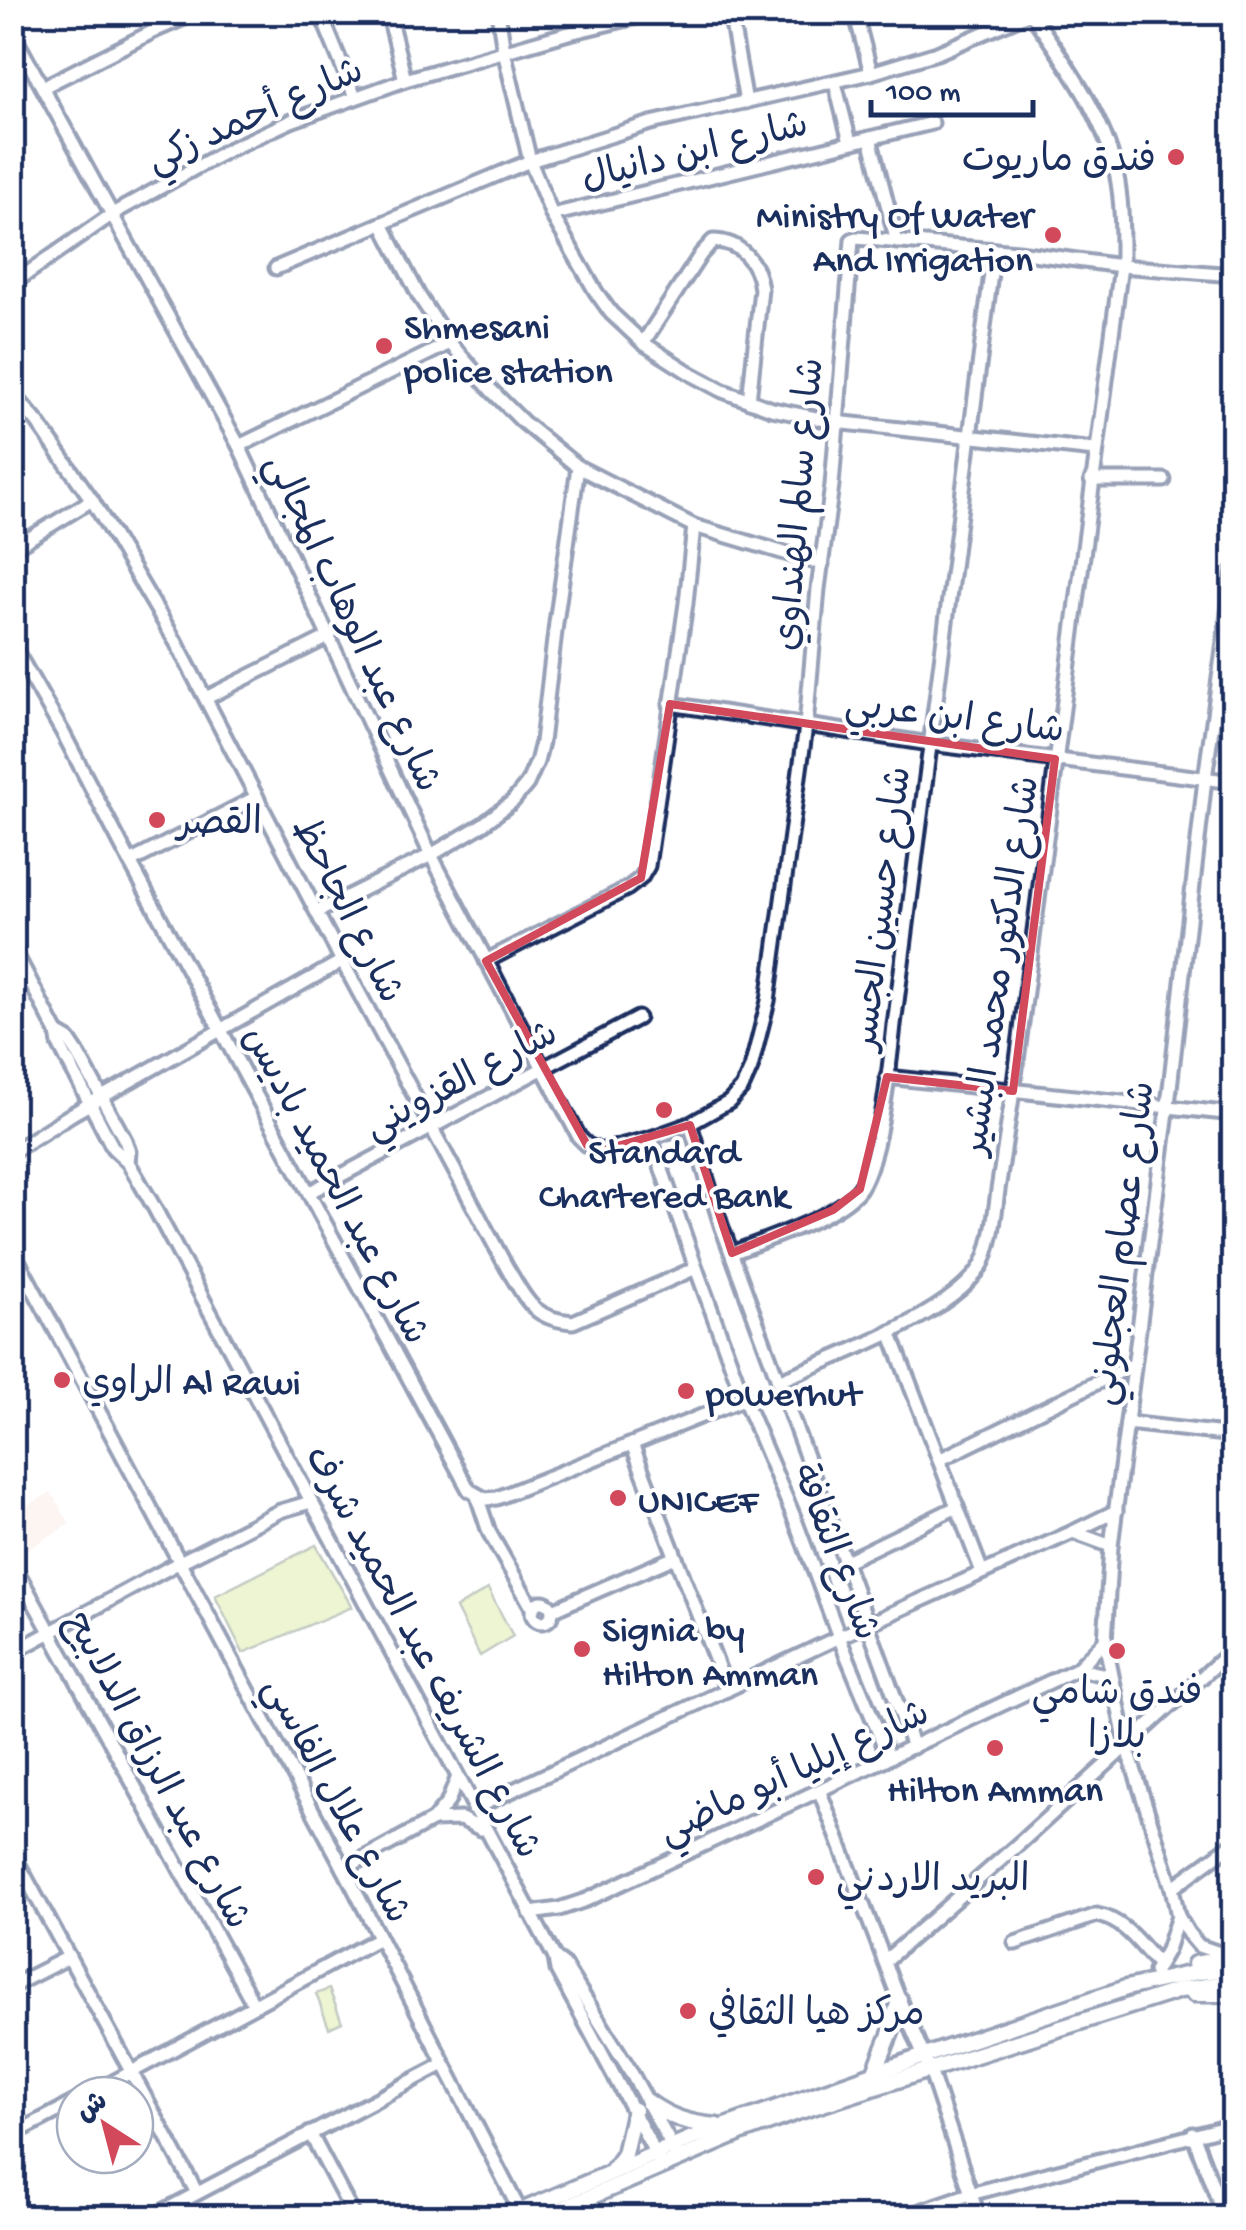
<svg xmlns="http://www.w3.org/2000/svg" width="1246" height="2230" viewBox="0 0 1246 2230" font-family="'Gochi Hand','Playpen Sans Arabic',sans-serif">
<style>
.built{fill:#f9e8e3}
.green{fill:#d8e89b;stroke:#7a8c7c;stroke-width:2.5}
.lines{fill:none;stroke-linecap:round;stroke-linejoin:round}
.minor-casing{stroke:#1b2f5e;stroke-width:19}
.major-casing{stroke:#1b2f5e;stroke-width:21}
.minor{stroke:#fff;stroke-width:11}
.major{stroke:#fff;stroke-width:14}
.marked{fill:none;stroke:#d1495b;stroke-width:8;stroke-linejoin:round}
.poi-dot{fill:#d1495b;stroke:#fff;stroke-width:4}
.labels{text-anchor:middle;stroke-width:8;stroke-linejoin:round;paint-order:stroke}
.street-label{font-size:38px;fill:#1b2f5e;stroke:#fff}
.poi-label{font-size:38px;fill:#1b2f5e;stroke:#fff;text-anchor:start}
</style>
<rect width="100%" height="100%" fill="#fff"/>
<filter id="ink" filterUnits="userSpaceOnUse"><feTurbulence type="fractalNoise" baseFrequency=".01" numOctaves="2"/><feDisplacementMap in="SourceGraphic" scale="20" xChannelSelector="R" yChannelSelector="G"/><feConvolveMatrix kernelMatrix="1 2 1 2 8 2 1 2 1" color-interpolation-filters="sRGB"/></filter>
<g filter="url(#ink)">
<path class="built" d="M51 1492 70 1524 21 1553 13 1539V1514Z"/>
<g class="green">
<path d="M316 1545 352 1607 243 1653 215 1596Z"/>
<path d="M488 1589 513 1636 480 1656 456 1608Z"/>
<path d="M329 1989 342 2022 329 2028 316 1994Z"/>
</g>
<g class="lines">
<defs>
<g id="minor">
<path d="M149 12 156 30"/>
<path d="M320 12 355 97"/>
<path d="M388 12 405 80"/>
<path d="M498 12 504 51 530 161 552 215 596 292 611 313 643 343 693 375 723 391 772 409 835 422 1095 450"/>
<path d="M730 12 746 102"/>
<path d="M855 12 871 73"/>
<path d="M12 32 239 446 431 855 579 1137 587 1145 600 1151 651 1138 690 1124 729 1102 742 1088 751 1068 768 1001 806 726 818 589 832 485 852 240 856 238 1018 252 1121 266 1234 275"/>
<path d="M835 83 850 142"/>
<path d="M43 87 156 30 198 12"/>
<path d="M870 138 897 242"/>
<path d="M552 215 932 123"/>
<path d="M382 224 419 296 450 343 490 389 523 422 578 467 694 526 822 564"/>
<path d="M276 268 530 161 651 123 871 73 937 53 1030 13"/>
<path d="M12 284 114 213 228 150 291 121 405 80 565 34 657 12"/>
<path d="M643 343 701 254 713 241C741 241 758 263 761 289L749 401"/>
<path d="M12 392 38 423 92 500 177 644 342 961 507 1268C527 1300 532 1319 573 1322L696 1268"/>
<path d="M239 446 450 343"/>
<path d="M1091 480H1164"/>
<path d="M12 549 92 500"/>
<path d="M12 644 63 733 130 862 469 1490 485 1499 497 1498 744 1399"/>
<path d="M206 698 330 636"/>
<path d="M670 704 930 744 1234 782"/>
<path d="M130 862 257 797"/>
<path d="M317 912 431 855 482 825 513 801 527 784 537 762 542 742 556 623 578 467"/>
<path d="M12 946 57 1033 59 1044 113 1148 128 1162 154 1207C289 1456 420 1708 555 1958L557 1970 658 2158"/>
<path d="M486 961 628 888 641 878 648 866 686 603 694 526"/>
<path d="M57 1033 69 1040 77 1052 125 1140 129 1152 128 1162"/>
<path d="M887 1077 1234 1114"/>
<path d="M690 1124 721 1225 913 1747"/>
<path d="M651 1138 696 1268 744 1399 794 1517 839 1637 889 1758"/>
<path d="M12 1152 72 1114 342 961"/>
<path d="M310 1192 638 1018"/>
<path d="M12 1249 344 1869 520 2211"/>
<path d="M732 1253C768 1238 832 1219 857 1192 880 1167 890 1061 894 1025L994 250"/>
<path d="M890 1332 982 1572"/>
<path d="M778 1381C830 1359 965 1311 985 1258 993 1236 995 1213 998 1190 1003 1157 1008 1124 1013 1091L1122 258C1122 229 1122 200 1116 172 1103 113 1064 61 1030 12"/>
<path d="M1127 1423 1234 1435"/>
<path d="M632 1444 727 1690"/>
<path d="M939 1460 1133 1365"/>
<path d="M477 1496 489 1532 533 1609"/>
<path d="M1073 1532 1111 1546"/>
<path d="M12 1562 254 2005"/>
<path d="M844 1562 957 1507"/>
<circle cx="542" cy="1612" r="10"/>
<path d="M553 1610 675 1557"/>
<path d="M12 1653 180 1562 280 1511 311 1502"/>
<path d="M1077 1669 1111 1676"/>
<path d="M820 1792 899 1999 930 2070 979 2218"/>
<path d="M473 1809 839 1637 1073 1532 1116 1511"/>
<path d="M433 1820 461 1819 481 1829"/>
<path d="M12 1852 197 2193"/>
<path d="M344 1869 433 1820 448 1802 457 1779"/>
<path d="M1172 1888 1234 1843"/>
<path d="M530 1913 559 1909 586 1900 1077 1669 1105 1641"/>
<path d="M1015 1943 1097 1915C1125 1920 1141 1946 1159 1965"/>
<path d="M1228 1956 1199 1946 1188 1933 1178 1916 1172 1888 1126 1744 1105 1641 1111 1546 1170 1088 1205 779 1234 570"/>
<path d="M555 1958 564 1965 628 2067 679 2159"/>
<path d="M885 1961 1022 1841 1234 1648"/>
<path d="M1155 1971 1167 1950 1178 1916"/>
<path d="M12 1986 69 1957"/>
<path d="M89 2095 379 1938"/>
<path d="M310 2133 355 2218"/>
<path d="M1193 2134 1225 2218"/>
<path d="M12 2135 75 2102"/>
<path d="M150 2218 444 2064"/>
<path d="M900 2218 970 2194 1234 2125"/>
</g>
<g id="major">
<path d="M1195 1964 1234 1957"/>
<path d="M1194 1994H1234"/>
<path d="M874 2074 891 2032 899 1999"/>
<path d="M648 2102C670 2118 690 2124 717 2126"/>
<path d="M613 2170 624 2154 634 2110"/>
<path d="M505 2218 692 2138 924 2056 1126 1988 1198 1972 1234 1969"/>
<path d="M541 2218 740 2133 800 2111 1180 1990 1234 1982"/>
</g>
</defs>
<use href="#minor" class="minor-casing"/>
<use href="#major" class="major-casing"/>
<use href="#minor" class="minor"/>
<use href="#major" class="major"/>
</g>
</g>
<path d="M0 0H1246V2230H0ZM670 704 1055 759 1013 1091 887 1077 860 1189 833 1210 732 1253 690 1125 600 1151 587 1145 486 961 641 878Z" fill="#fff" fill-opacity=".55" fill-rule="evenodd"/>
<path class="marked" d="M670 704 1055 759 1013 1091 887 1077 860 1189 833 1210 732 1253 690 1125 600 1151 587 1145 486 961 641 878Z"/>
<g class="poi-dot">
<circle cx="1176" cy="157" r="10"/>
<circle cx="1053" cy="235" r="10"/>
<circle cx="384" cy="346" r="10"/>
<circle cx="157" cy="820" r="10"/>
<circle cx="664" cy="1110" r="10"/>
<circle cx="62" cy="1380" r="10"/>
<circle cx="686" cy="1391" r="10"/>
<circle cx="618" cy="1498" r="10"/>
<circle cx="582" cy="1649" r="10"/>
<circle cx="1117" cy="1651" r="10"/>
<circle cx="995" cy="1748" r="10"/>
<circle cx="816" cy="1877" r="10"/>
<circle cx="688" cy="2011" r="10"/>
</g>
<g class="labels">
<g class="street-label">
<text transform="translate(254 113) rotate(-24)" y="13">شارع أحمد زكي</text>
<text transform="translate(694 149) rotate(-14)" y="13">شارع ابن دانيال</text>
<text transform="translate(796 504) rotate(-85)" y="13">شارع سالم الهنداوي</text>
<text transform="translate(355 622) rotate(65)" y="13">شارع عبد الوهاب المجالي</text>
<text transform="translate(955 715) rotate(7)" y="13">شارع ابن عربي</text>
<text transform="translate(879 908) rotate(-83)" y="13">شارع حسين الجسر</text>
<text transform="translate(350 909) rotate(63)" y="13">شارع الجاحظ</text>
<text transform="translate(998 965) rotate(-82)" y="13">شارع الدكتور محمد البشير</text>
<text transform="translate(460 1078) rotate(-28)" y="13">شارع القزويني</text>
<text transform="translate(338 1184) rotate(62)" y="13">شارع عبد الحميد باديس</text>
<text transform="translate(1120 1243) rotate(-83)" y="13">شارع عصام العجلوني</text>
<text transform="translate(838 1551) rotate(69)" y="13">شارع الثقافة</text>
<text transform="translate(425 1651) rotate(62)" y="13">شارع الشريف عبد الحميد شرف</text>
<text transform="translate(160 1769) rotate(62)" y="13">شارع عبد الرزاق الدلابيح</text>
<text transform="translate(793 1770) rotate(-25)" y="13">شارع إيليا أبو ماضي</text>
<text transform="translate(339 1799) rotate(62)" y="13">شارع علال الفاسي</text>
</g>
<g class="poi-label">
<text x="1156" y="170" text-anchor="end">فندق ماريوت</text>
<text x="1033" y="226" text-anchor="end">Ministry Of Water<tspan x="1033" dy="44">And Irrigation</tspan></text>
<text x="404" y="337">Shmesani<tspan x="404" dy="44">police station</tspan></text>
<text x="177" y="833">القصر</text>
<text x="664" y="1162" text-anchor="middle">Standard<tspan x="664" dy="44">Chartered Bank</tspan></text>
<text x="82" y="1393">الراوي Al Rawi</text>
<text x="706" y="1404">powerhut</text>
<text x="638" y="1511">UNICEF</text>
<text x="602" y="1640">Signia by<tspan x="602" dy="44">Hilton Amman</tspan></text>
<text x="1117" y="1703" text-anchor="middle">فندق شامي<tspan x="1117" dy="44">بلازا</tspan></text>
<text x="995" y="1800" text-anchor="middle">Hilton Amman</text>
<text x="836" y="1890">البريد الاردني</text>
<text x="708" y="2024">مركز هيا الثقافي</text>
</g>
</g>
<rect width="1246" height="2230" fill="none" stroke="#fff" stroke-width="50"/>
<rect x="25" y="25" width="1196" height="2180" fill="none" stroke="#1b2f5e" stroke-width="4" filter="url(#ink)"/>
<g transform="translate(105 2125) rotate(324)"><circle r="48" fill="#ffffff" stroke="#a4acbf" stroke-width="2.5"/>
<path d="M0-8L18 38L0 25L-18 38Z" fill="#d1495b"/>
<text y="-15" font-size="28" font-weight="bold" text-anchor="middle" fill="#1b2f5e">ش</text>
</g>
<path d="M871 100v15h162v-15" fill="none" stroke="#1b2f5e" stroke-width="5"/>
<text x="886" y="100" font-size="30" fill="#1b2f5e" stroke="#ffffff" stroke-width="8" paint-order="stroke">100 m</text>
</svg>
